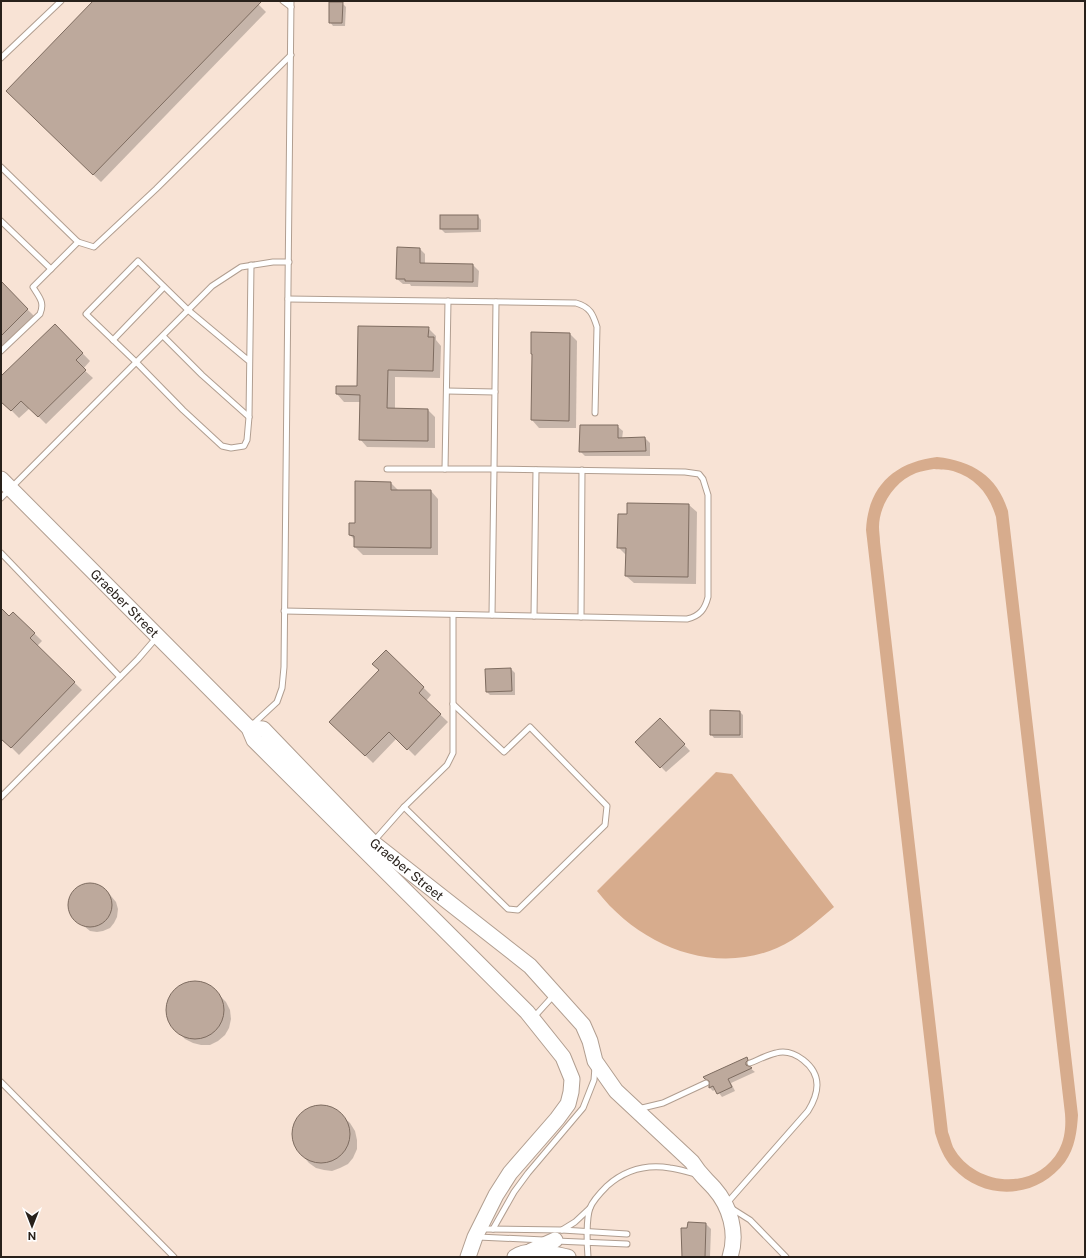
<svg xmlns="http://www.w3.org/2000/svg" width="1086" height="1258" viewBox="0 0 1086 1258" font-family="'Public Sans',sans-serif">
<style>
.green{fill:#d7ac8d;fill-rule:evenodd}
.shadow{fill:#0003}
.building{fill:#bda99c;stroke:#7e6c60}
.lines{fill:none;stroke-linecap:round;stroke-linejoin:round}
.lane-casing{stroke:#b19e90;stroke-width:7}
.secondary-casing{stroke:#b19e90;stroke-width:17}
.lane{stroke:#fff;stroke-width:5}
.secondary{stroke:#fff;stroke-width:15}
.labels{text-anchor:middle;stroke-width:3;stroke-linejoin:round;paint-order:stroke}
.street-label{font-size:13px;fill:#28211b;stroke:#fff}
</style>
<rect width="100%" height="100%" fill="#f8e3d5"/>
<g class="green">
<path d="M937 457C973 461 997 476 1008 511L1078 1115C1077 1131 1075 1148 1065 1162 1037 1199 985 1202 953 1168 944 1159 939 1146 935 1133L866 530C868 486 895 462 937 457ZM934 469C940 470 947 469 953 471 976 478 989 494 996 517L1065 1114C1066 1126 1065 1139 1059 1150 1036 1192 975 1187 953 1147 951 1142 950 1137 948 1132L880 542C880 537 879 532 879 527 879 505 895 481 916 473 921 471 928 470 934 469Z"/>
<path d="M716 772 732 774 834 907C816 922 798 939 777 948 712 976 639 945 597 891Z"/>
</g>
<g class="shadow">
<path d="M95 1H255L266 12 101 182 7 91Z"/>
<path d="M342 3 346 7 345 26H333L330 22Z"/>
<path d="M441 216H478L481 220V232L445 233 441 229Z"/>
<path d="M420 249 425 254V264L473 265 479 271 478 287 411 286 410 284H403L397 279Z"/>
<path d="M1 283 35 317 1 351Z"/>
<path d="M55 325 90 361 83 369 93 378 46 424 30 408 19 418 1 400V378Z"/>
<path d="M428 328 436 336V340L441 346 440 378 395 377V409L428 410 435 417V448L367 447 360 439 361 402H344L337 394 358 387Z"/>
<path d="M570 334 577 341 576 428H539L532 420 533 355Z"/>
<path d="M617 426 623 431 622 439 645 438 650 443V456H585L580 451Z"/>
<path d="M391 483 398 490 431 491 438 499V555H363L355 547V540L350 535Z"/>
<path d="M689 505 697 512 696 584 634 583 626 576V555L618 547Z"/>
<path d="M1 609 9 617 34 633 42 641 37 646 82 690 19 755 1 737Z"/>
<path d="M386 651 431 695 426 701 448 722 415 756 397 738 373 763 331 722 380 670Z"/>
<path d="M511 669 515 673V695H490L487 692Z"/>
<path d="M740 712 743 715V738H714L711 734Z"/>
<path d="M666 725 690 751 666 772 637 742Z"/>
<path d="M85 884H92L100 886 106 890 116 902 118 909 117 917 114 923 110 928 103 931 97 932 90 931 73 917 70 911 69 904 70 898 73 892 78 887Z"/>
<path d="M194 982 203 983 211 987 226 1002 230 1010 231 1019 229 1028 225 1035 218 1041 210 1045H201L193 1043 185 1039 171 1024 168 1015V1005L171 997 177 989 185 984Z"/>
<path d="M747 1058 751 1064 749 1067 755 1072 731 1083 735 1091 722 1097 716 1089 713 1091 710 1088 709 1083 705 1079Z"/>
<path d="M315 1106H325L334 1109 350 1123 355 1131 357 1140V1149L353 1158 348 1164 340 1168 332 1171 324 1170 316 1168 309 1163 296 1148 293 1140 292 1132 294 1124 299 1116 307 1110Z"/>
<path d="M706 1224 711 1229 710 1257H683L688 1229Z"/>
</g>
<g class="building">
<path d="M93 1H262L93 175 6 91Z"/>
<path d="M329 2H343L342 23H329Z"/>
<rect x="440" y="215" width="38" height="14"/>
<path d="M397 247 420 248V263L473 264V282L405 281V279H396Z"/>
<path d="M1 281 28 309 1 336Z"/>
<path d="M55 324 83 353 76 360 86 370 38 417 21 401 11 411 1 402V376Z"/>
<path d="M358 326 429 327 428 337H434L433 371 388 370 387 408 428 409V441L359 440 360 395 336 394V386H357Z"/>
<path d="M531 332 570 333 569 421 531 420 532 354H531Z"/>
<path d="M580 425H618V438L645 437 646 451 579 452Z"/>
<path d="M355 481 391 482V490H431V548L354 547V536L349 535V523H355Z"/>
<path d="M627 503 689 504 688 577 625 576 626 548H617L618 514H627Z"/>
<path d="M1 608 9 616 13 612 35 633 30 638 75 682 11 748 1 739Z"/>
<path d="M386 650 424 687 419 693 441 714 407 750 389 732 365 756 329 722 379 670 372 664Z"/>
<path d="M511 668 512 691 486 692 485 669Z"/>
<path d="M710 710 740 711V735H710Z"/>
<path d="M660 718 685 744 660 768 635 742Z"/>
<circle cx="90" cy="905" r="22"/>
<circle cx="195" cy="1010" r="29"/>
<path d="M747 1057 748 1060 746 1062V1065L751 1067 752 1068 728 1079 732 1087 717 1094 713 1086 709 1088V1081L705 1079 703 1077Z"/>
<circle cx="321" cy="1134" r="29"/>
<path d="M688 1222 706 1223 705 1257H682L681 1228H687Z"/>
</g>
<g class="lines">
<defs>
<g id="lane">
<path d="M283 1 291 7"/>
<path d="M1 58 61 1"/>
<path d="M1 167 78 242 94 247 156 189 291 55"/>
<path d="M1 221 51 269 78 242"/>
<path d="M288 299 576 303C590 307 593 314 597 327L595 413"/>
<path d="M163 336 202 375 249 417"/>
<path d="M113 340 164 287"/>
<path d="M1 351 40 314C45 302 39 297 33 287L51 269"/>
<path d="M249 361 188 310 138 261 86 314 136 362 183 410 222 446 231 448 244 446 247 440 249 417 251 265"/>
<path d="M447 391 495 392"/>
<path d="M387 469H494L492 615"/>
<path d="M445 469 448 301"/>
<path d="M1 498 212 286 241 267 273 262H289"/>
<path d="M1 553 120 677"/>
<path d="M284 611 687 619C700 616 705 609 708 597V495L703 479 699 474 685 472 494 469 496 302"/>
<path d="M534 616 536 470"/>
<path d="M581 617 582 470"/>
<path d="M251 726 277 702 282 688 284 667 291 1"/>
<path d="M1 797 138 659 157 637"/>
<path d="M404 807 508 909 518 910 605 825 607 806 530 727 504 752 453 704"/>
<path d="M373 842 404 807 447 765 453 753V615"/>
<path d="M534 1017 554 995"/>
<path d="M1 1082 174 1257"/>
<path d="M638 1109 663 1103 706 1083"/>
<path d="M727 1203 808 1111C813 1103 817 1095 817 1085 817 1066 794 1048 776 1053 767 1055 758 1060 750 1063"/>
<path d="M731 1208 750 1220 786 1257"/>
<path d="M482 1229 562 1230 627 1234"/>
<path d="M493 1229 514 1192 528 1173 583 1108 594 1080 595 1067"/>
<path d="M562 1230 575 1222 590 1208"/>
<path d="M478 1237 544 1240"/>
<path d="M556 1241 627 1244"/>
<path d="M588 1257C587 1245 586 1219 590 1208 593 1200 601 1192 607 1186 625 1170 646 1164 670 1168 679 1169 687 1172 696 1174"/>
</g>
<g id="secondary">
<path d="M1 479 249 728 254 740 527 1012 563 1057 572 1079 571 1092 568 1104 557 1119 510 1173 496 1195 475 1237 468 1257"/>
<path d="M249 728 263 729 372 842 530 966 583 1025 590 1041 595 1061 616 1091 692 1162C700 1175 705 1178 714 1188 730 1206 738 1233 730 1257"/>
<path d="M531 1251 555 1240"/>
<path d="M515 1257C530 1247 552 1254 568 1257"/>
</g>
</defs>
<use href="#lane" class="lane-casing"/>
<use href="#secondary" class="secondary-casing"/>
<use href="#lane" class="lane"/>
<use href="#secondary" class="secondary"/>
</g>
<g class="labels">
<g class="street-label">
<text transform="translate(125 603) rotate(45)" y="5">Graeber Street</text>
<text transform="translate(407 869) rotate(39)" y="5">Graeber Street</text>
</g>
</g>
<rect width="1086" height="1258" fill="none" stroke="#28211b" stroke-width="4"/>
<g transform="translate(32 1226) rotate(180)" stroke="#ffffff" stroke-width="3" paint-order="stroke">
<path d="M0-3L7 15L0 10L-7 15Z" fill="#28211b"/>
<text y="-6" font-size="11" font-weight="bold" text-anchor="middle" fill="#28211b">N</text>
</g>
</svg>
